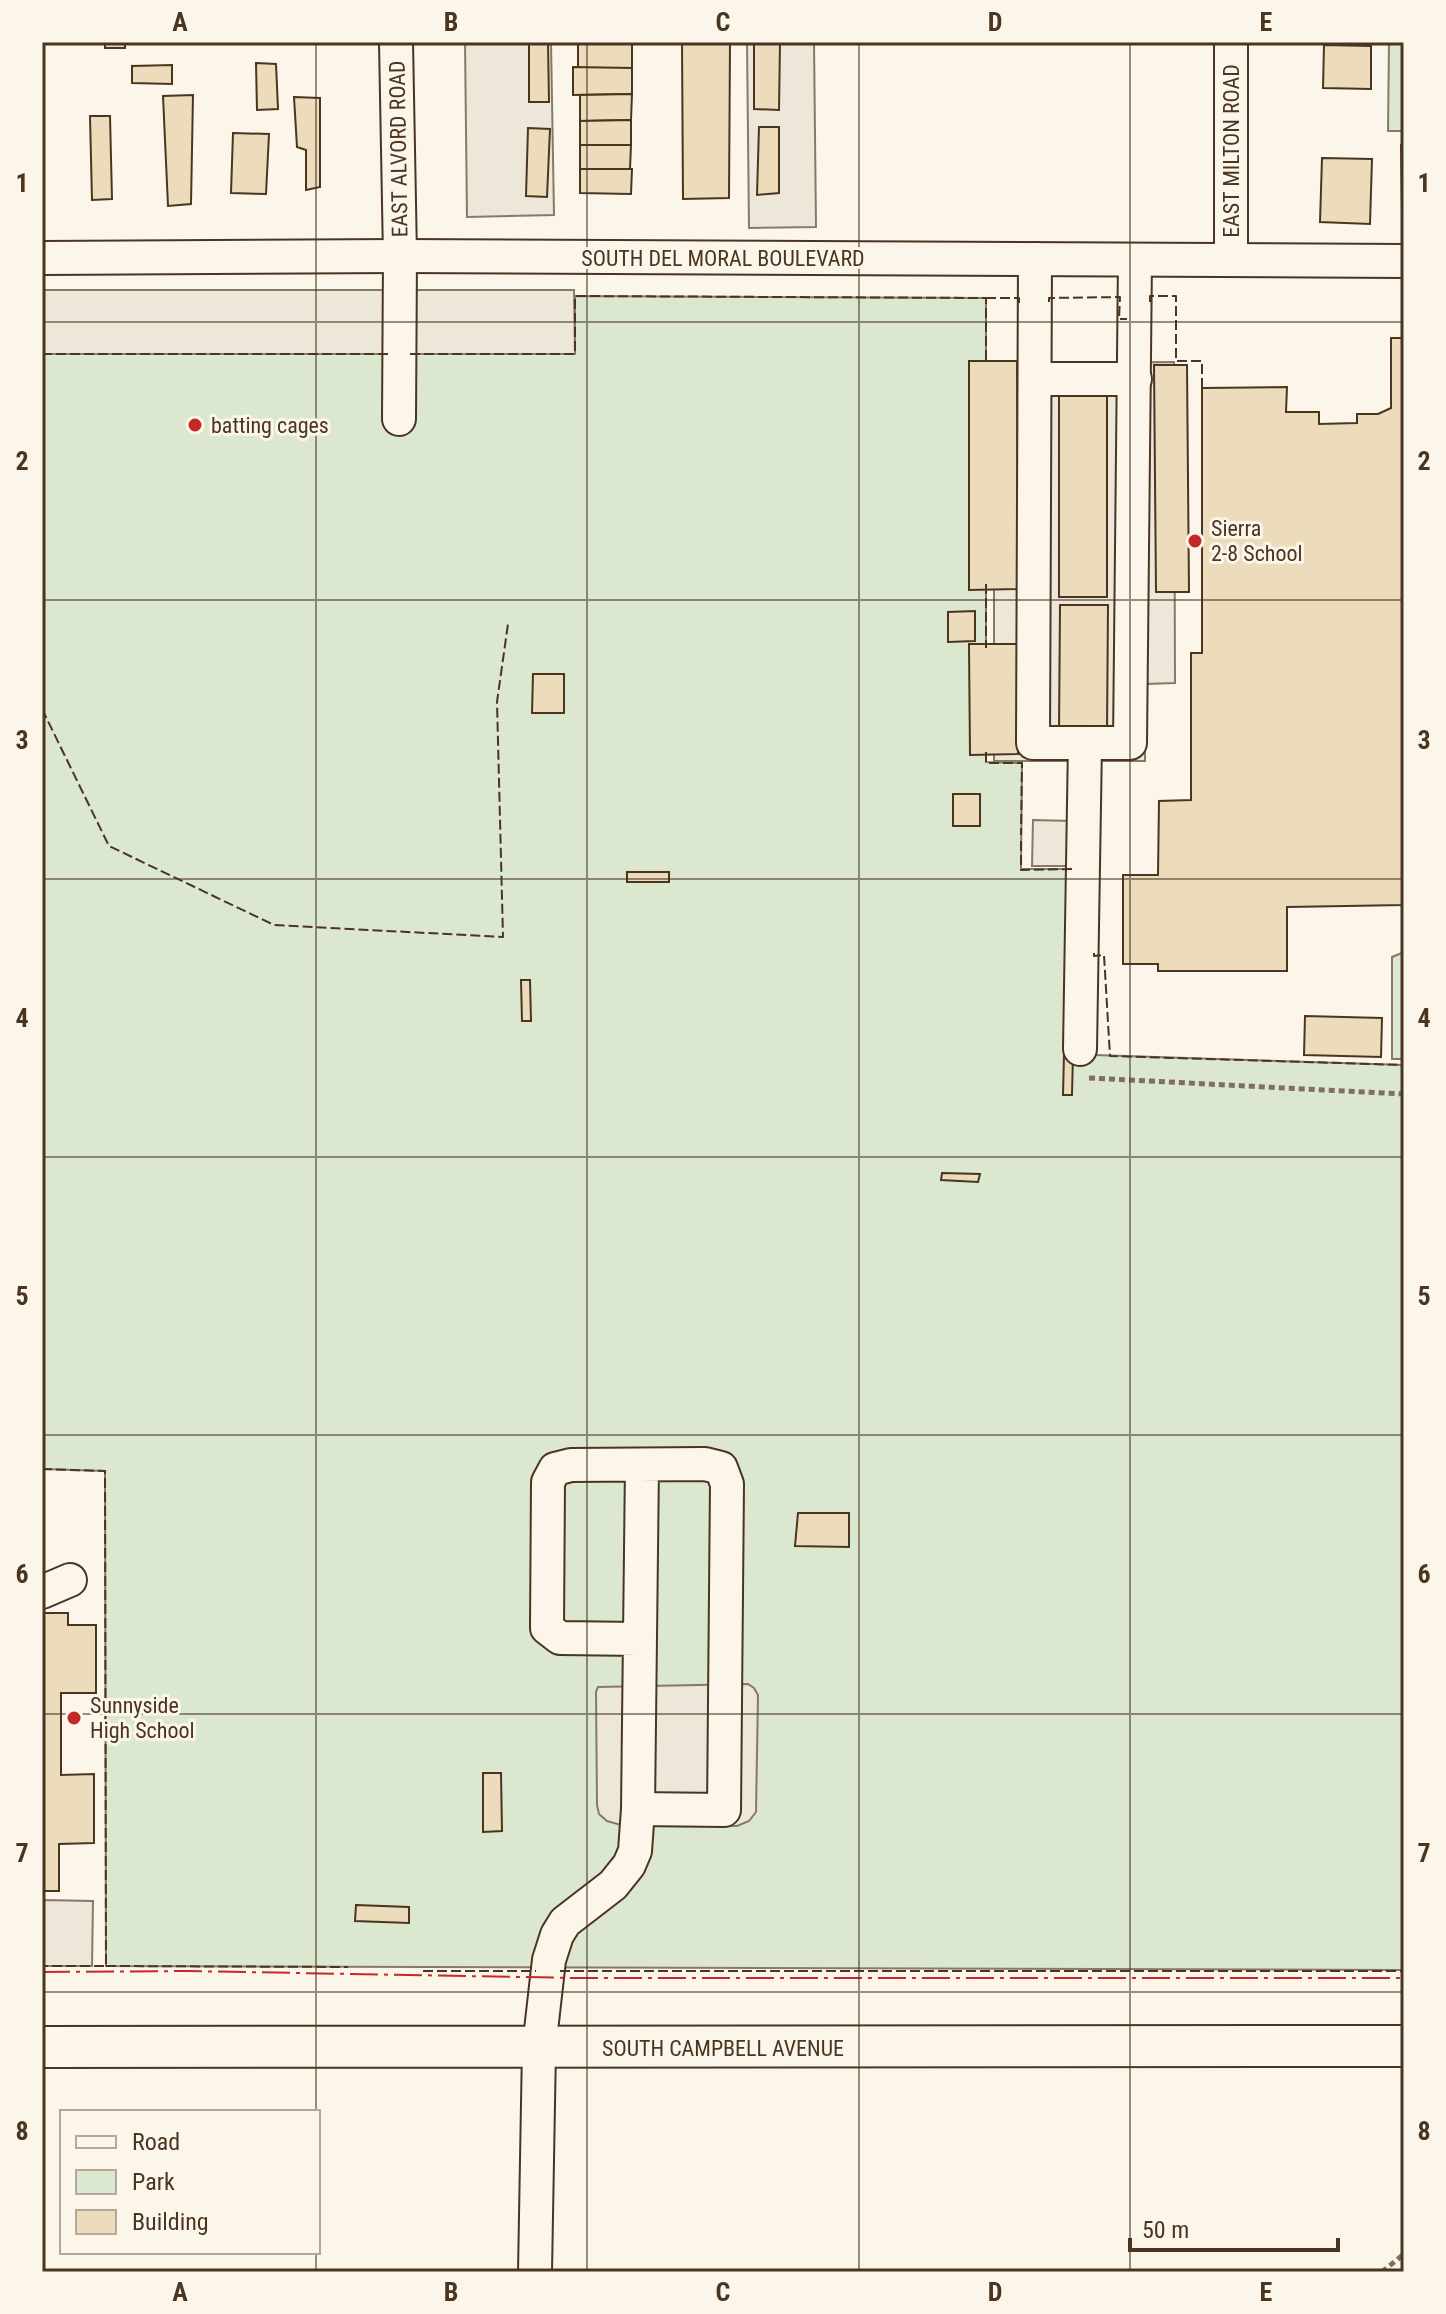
<svg xmlns="http://www.w3.org/2000/svg" width="1446" height="2314" viewBox="0 0 1446 2314" font-family="'Roboto Condensed',sans-serif">
<style>
.green{fill:#dce7d0;stroke:#887966;stroke-width:2}
.parking{fill:#ede7d9;stroke:#887966;stroke-width:2}
.building{fill:#ecdcbc;stroke:#4a3520;stroke-width:2}
.lines{fill:none;stroke-linecap:round;stroke-linejoin:round}
.minor-casing{stroke:#4a3520;stroke-width:36}
.major-casing{stroke:#4a3520;stroke-width:44}
.path{stroke:#7f6f5c;stroke-width:5;stroke-dasharray:6 4;stroke-linecap:butt}
.minor{stroke:#fbf6e9;stroke-width:32}
.major{stroke:#fbf6e9;stroke-width:40}
.fence{stroke:#4a3520;stroke-width:2;stroke-dasharray:10 4;stroke-linecap:butt}
.power{stroke:#c62828;stroke-width:2;stroke-dasharray:28 6 4 6;stroke-linecap:butt}
.grid{fill:none;stroke:#4a3520;stroke-width:2;stroke-opacity:0.55}
.poi-dot{fill:#c62828;stroke:#fbf6e9;stroke-width:3}
.labels{text-anchor:middle;stroke-width:6;stroke-linejoin:round;paint-order:stroke}
.street-label{font-size:22px;fill:#4a3520;stroke:#fbf6e9}
.poi-label{font-size:22px;fill:#4a3520;stroke:#fbf6e9;text-anchor:start}
.neatline{fill:none;stroke:#4a3520;stroke-width:3}
.grid-label{font-size:26px;text-anchor:middle;font-weight:bold;fill:#4a3520}
</style>
<rect width="100%" height="100%" fill="#fbf6e9"/>
<g class="green">
<path d="M1389 42H1404V131H1388Z"/>
<path d="M575 296 986 298V762L1022 763 1021 869H1067L1064 1054 1404 1065V1970L106 1966 105 1471 42 1469V354H575Z"/>
<path d="M1404 952V1059H1392V957Z"/>
</g>
<g class="parking">
<path d="M465 42H551L554 215 467 217Z"/>
<path d="M747 42H814L816 227 749 228Z"/>
<path d="M42 290H574L575 354H42Z"/>
<path d="M1174 362 1175 683 1145 684V761H994V363Z"/>
<path d="M1033 820 1073 821V866H1032Z"/>
<path d="M748 1684 754 1688 758 1695 756 1812 749 1821 737 1826 621 1825 607 1821 599 1814 597 1805 596 1692 598 1687Z"/>
<path d="M42 1900 93 1901 92 1966H42Z"/>
</g>
<g class="building">
<rect x="105" y="42" width="20" height="6"/>
<path d="M529 42H548L549 102H529Z"/>
<path d="M682 42H730L729 198 683 199Z"/>
<path d="M754 42H780L779 110 754 109Z"/>
<rect x="578" y="43" width="54" height="25"/>
<path d="M1324 45 1371 46V89L1323 88Z"/>
<path d="M256 63 276 64 278 109 257 110Z"/>
<path d="M172 65V84L132 83V66Z"/>
<path d="M573 67 632 68V94L573 95Z"/>
<path d="M632 94 631 120 580 121V95Z"/>
<path d="M193 95 191 204 168 206 163 96Z"/>
<path d="M294 97 320 98V187L306 190V150L297 147Z"/>
<path d="M90 116H110L112 199 92 200Z"/>
<path d="M631 120V145H580V121Z"/>
<path d="M759 127H779V193L757 195Z"/>
<path d="M528 128 550 129 547 197 526 196Z"/>
<path d="M233 133 269 134 266 194 231 193Z"/>
<path d="M580 145H631L630 169H580Z"/>
<path d="M1401 145H1404V212H1402Z"/>
<path d="M1322 158 1372 159 1370 224 1320 222Z"/>
<path d="M580 169H632L631 194 580 193Z"/>
<path d="M1391 338H1404V905L1287 907V971H1158V964H1123V875H1158L1159 801 1191 800V653H1202V388L1287 387 1286 412H1319V424L1357 423V414H1378L1391 408Z"/>
<path d="M969 361H1017L1018 589 969 590Z"/>
<path d="M1154 365H1187L1189 592H1156Z"/>
<rect x="1059" y="395" width="48" height="202"/>
<path d="M1060 605H1108L1107 732H1059Z"/>
<path d="M975 611V641L948 642V612Z"/>
<path d="M969 644H1017L1018 754 970 755Z"/>
<path d="M533 674H564V713H532Z"/>
<rect x="953" y="794" width="27" height="32"/>
<rect x="627" y="872" width="42" height="10"/>
<path d="M521 980H530L531 1021H522Z"/>
<path d="M1305 1016 1382 1018 1381 1057 1304 1055Z"/>
<path d="M1064 1054H1073L1072 1095H1063Z"/>
<path d="M942 1173 980 1174 978 1182 941 1180Z"/>
<path d="M798 1513H849V1547L795 1546Z"/>
<path d="M42 1613H68V1625H96V1693H61V1775L94 1774V1843L59 1844V1891H42Z"/>
<path d="M483 1773H501L502 1831 483 1832Z"/>
<path d="M356 1905 409 1907V1923L355 1921Z"/>
</g>
<g class="lines">
<defs>
<g id="minor">
<path d="M396 42 400 256 399 419"/>
<path d="M1231 42V260"/>
<path d="M42 258 400 256 1404 261"/>
<path d="M1035 259 1033 743H1130L1135 260"/>
<path d="M1035 379H1135"/>
<path d="M1080 1049 1085 743"/>
<path d="M42 1592 70 1580"/>
<path d="M639 1639 560 1638 547 1628 548 1482 555 1469 571 1465 705 1464 721 1468 727 1484 724 1810 638 1809 642 1465"/>
<path d="M535 2272 539 2048 549 1960 557 1935 565 1922 613 1885 629 1865 635 1851 638 1809"/>
</g>
<path id="major" d="M42 2047 1404 2046"/>
</defs>
<use href="#minor" class="minor-casing"/>
<use href="#major" class="major-casing"/>
<g class="path">
<path d="M1089 1078 1404 1094"/>
<path d="M1382 2272 1404 2254"/>
</g>
<use href="#minor" class="minor"/>
<use href="#major" class="major"/>
<g class="fence">
<path d="M986 298H1019V304"/>
<path d="M1049 302V298L1120 297 1119 319H1127"/>
<path d="M1150 302V296H1176V361H1202V388"/>
<path d="M42 354H390"/>
<path d="M410 354H575V296L986 298V364"/>
<path d="M986 584V648"/>
<path d="M42 709 109 846 274 925 503 937 497 702 508 624"/>
<path d="M986 752V763H1022L1021 835"/>
<path d="M1021 841V870L1073 869"/>
<path d="M1094 953V956L1104 955 1110 1056 1404 1065"/>
<path d="M42 1469 105 1471 106 1966H42"/>
<path d="M106 1966 348 1967"/>
<path d="M423 1971H536"/>
<path d="M560 1971H1404"/>
</g>
<path class="power" d="M42 1972 187 1971 575 1978H1404"/>
</g>
<path class="grid" d="M316 42V2112M587 42V2272M859 42V2272M1130 42V2272M42 322H1404M42 600H1404M42 879H1404M42 1157H1404M42 1435H1404M42 1714H1404M42 1992H1404M316 2252V2272"/>
<g class="poi-dot">
<circle cx="195" cy="425" r="8"/>
<circle cx="1195" cy="541" r="8"/>
<circle cx="74" cy="1718" r="8"/>
</g>
<g class="labels">
<g class="street-label">
<text transform="translate(398 149) rotate(-91)" y="8">EAST ALVORD ROAD</text>
<text transform="translate(1231 151) rotate(-90)" y="8">EAST MILTON ROAD</text>
<text x="723" y="266">SOUTH DEL MORAL BOULEVARD</text>
<text x="723" y="2056">SOUTH CAMPBELL AVENUE</text>
</g>
<g class="poi-label">
<text x="211" y="433">batting cages</text>
<text x="1211" y="536">Sierra<tspan x="1211" dy="25">2-8 School</tspan></text>
<text x="90" y="1713">Sunnyside<tspan x="90" dy="25">High School</tspan></text>
</g>
</g>
<rect width="1446" height="2314" fill="none" stroke="#fbf6e9" stroke-width="88"/>
<rect x="60" y="2110" width="260" height="144" fill="#fbf6e9" stroke="#b4a999" stroke-width="2"/>
<rect x="76" y="2136" width="40" height="12" fill="#fbf6e9" stroke="#b4a999" stroke-width="2"/>
<text x="132" y="2150" font-size="24" fill="#4a3520">Road</text>
<rect x="76" y="2170" width="40" height="24" fill="#dce7d0" stroke="#b4a999" stroke-width="2"/>
<text x="132" y="2190" font-size="24" fill="#4a3520">Park</text>
<rect x="76" y="2210" width="40" height="24" fill="#ecdcbc" stroke="#b4a999" stroke-width="2"/>
<text x="132" y="2230" font-size="24" fill="#4a3520">Building</text>
<path d="M1130 2238v12h208v-12" fill="none" stroke="#4a3520" stroke-width="4"/>
<text x="1142" y="2238" font-size="24" fill="#4a3520" stroke="#fbf6e9" stroke-width="6" paint-order="stroke">50 m</text>
<rect x="44" y="44" width="1358" height="2226" class="neatline"/>
<g class="grid-label">
<text x="180" y="31">A</text>
<text x="451" y="31">B</text>
<text x="723" y="31">C</text>
<text x="995" y="31">D</text>
<text x="1266" y="31">E</text>
<text x="22" y="192">1</text>
<text x="1424" y="192">1</text>
<text x="22" y="470">2</text>
<text x="1424" y="470">2</text>
<text x="22" y="749">3</text>
<text x="1424" y="749">3</text>
<text x="22" y="1027">4</text>
<text x="1424" y="1027">4</text>
<text x="22" y="1305">5</text>
<text x="1424" y="1305">5</text>
<text x="22" y="1583">6</text>
<text x="1424" y="1583">6</text>
<text x="22" y="1862">7</text>
<text x="1424" y="1862">7</text>
<text x="22" y="2140">8</text>
<text x="1424" y="2140">8</text>
<text x="180" y="2301">A</text>
<text x="451" y="2301">B</text>
<text x="723" y="2301">C</text>
<text x="995" y="2301">D</text>
<text x="1266" y="2301">E</text>
</g>
</svg>
